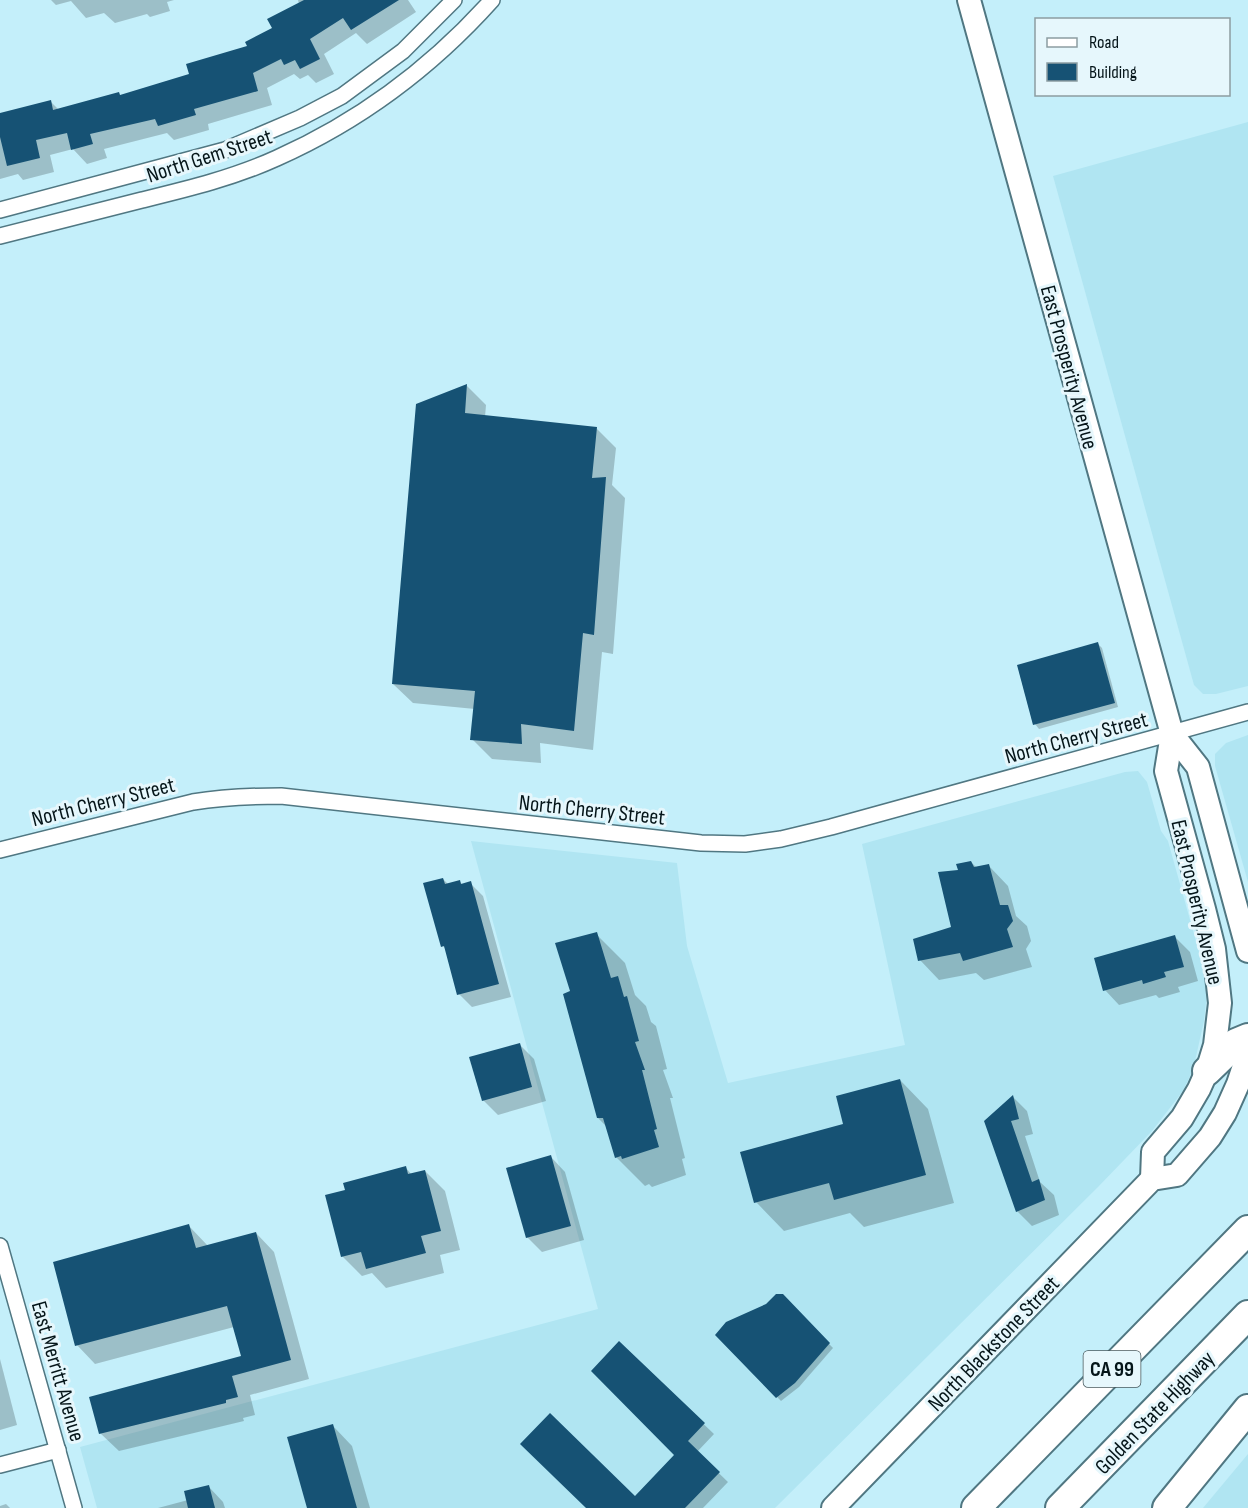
<svg xmlns="http://www.w3.org/2000/svg" width="1248" height="1508" viewBox="0 0 1248 1508" font-family="'Sofia Sans Condensed',sans-serif">
<style>
.built{fill:#b0e5f2}
.shadow{fill:#0003}
.building{fill:#165274}
.lines{fill:none;stroke-linecap:round;stroke-linejoin:round}
.street-casing{stroke:#507782;stroke-width:18}
.secondary-casing{stroke:#507782;stroke-width:26}
.highway-casing{stroke:#507782;stroke-width:32}
.street{stroke:#fff;stroke-width:15}
.secondary{stroke:#fff;stroke-width:22}
.highway{stroke:#fff;stroke-width:28}
.labels{text-anchor:middle;stroke-width:6;stroke-linejoin:round;paint-order:stroke}
.shield{fill:#e6f7fc;stroke:#48595d;stroke-width:1.5}
.shield-label{font-size:21px;font-weight:bold;fill:#051519}
.street-label{font-size:22px;fill:#051519;stroke:#e6f7fc}
</style>
<rect width="100%" height="100%" fill="#c4effa"/>
<g class="built">
<path d="M1248 122V686L1216 694H1203L1194 685 1053 176Z"/>
<path d="M1248 735V882L1215 766V754L1226 743Z"/>
<path d="M1138 771 1147 782 1161 831 1168 841 1204 970 1207 994 1204 1021 1193 1070 1183 1091 1152 1131 1098 1187 775 1508H97L80 1447 598 1309 471 841 677 863 687 946 728 1083 905 1045 862 844 1125 772Z"/>
<path d="M1248 1454V1508H1203Z"/>
</g>
<g class="shadow">
<path d="M51 0H174L167 2 170 11 150 17 147 14 115 23 104 13 86 18 71 1 56 5Z"/>
<path d="M298 0H408L416 12 367 44 356 33 324 54 334 74 316 83 308 75 300 79 294 74 267 88 272 105 208 124 209 130 174 140 167 133 104 149 107 158 87 164 73 149 50 155 54 172 23 180 18 174 0 179V114L51 102 59 110 120 96 191 75 249 47 274 29 299 4Z"/>
<path d="M467 386 486 405 485 417 596 428 616 448 612 485 625 498 613 654 602 652 593 750 540 743 541 763 492 759 472 739 475 709 413 703 393 684 417 405Z"/>
<path d="M1098 644 1102 648 1118 707 1039 729 1035 724Z"/>
<path d="M971 862 977 868 989 866 1008 886 1016 916 1027 926 1031 941 1026 949 1032 967 984 980 976 973 939 980 920 960 953 928 960 871Z"/>
<path d="M443 879 449 885 460 882 463 885 470 883 483 896 511 997 472 1007 459 994 447 950 443 946Z"/>
<path d="M596 934 625 963 635 995 646 1006 651 1022 656 1026 667 1069 663 1070 673 1098H670L685 1158 682 1159 686 1175 652 1187 649 1184 645 1186 616 1157 607 1127 598 1118 572 992Z"/>
<path d="M1175 937 1190 952 1198 981 1178 987 1180 992 1159 998 1156 995 1119 1005 1105 990Z"/>
<path d="M519 1044 534 1059 546 1101 498 1115 483 1100Z"/>
<path d="M900 1080 928 1109 954 1203 864 1227 850 1213 784 1231 756 1202Z"/>
<path d="M1013 1097 1027 1111 1033 1134 1025 1136 1040 1182 1054 1195 1059 1215 1032 1226 1017 1211 986 1122Z"/>
<path d="M551 1157 565 1172 584 1240 542 1252 527 1237Z"/>
<path d="M406 1168 412 1175 425 1171 445 1191 460 1250 440 1255 444 1273 386 1288 372 1273 362 1276 342 1256 347 1191Z"/>
<path d="M189 1226 208 1246 256 1233 274 1252 309 1379 250 1395 255 1415 243 1418 244 1421 119 1451 100 1433 243 1357 234 1327 95 1364 77 1345Z"/>
<path d="M783 1296 833 1348 799 1387 781 1401 717 1335Z"/>
<path d="M619 1343 714 1434 697 1452 728 1482 703 1508H588L635 1498 676 1455Z"/>
<path d="M0 1359 17 1425 0 1430Z"/>
<path d="M333 1426 352 1446 370 1508H308Z"/>
<path d="M209 1487 223 1502 225 1508H158L188 1500Z"/>
<path d="M6 1504 10 1508H0V1506Z"/>
</g>
<g class="building">
<path d="M304 0H399L351 30 343 18 310 39 320 59 300 69 295 60 284 65 281 59 253 73 258 91 194 109 196 115 158 126 155 119 90 134 93 144 71 150 67 133 36 140 40 158 7 166 0 137V113L51 100 53 110 119 92 120 95 189 74 186 64 247 46 245 42 272 28 267 19Z"/>
<path d="M467 384 465 413 597 427 592 478 606 477 594 635 583 633 574 731 521 724 522 744 470 740 475 691 392 684 416 404Z"/>
<path d="M1098 642 1115 703 1033 725 1017 665Z"/>
<path d="M971 861 974 867 989 864 1000 905H1008L1013 921 1007 929 1013 947 963 961 960 953 918 961 913 939 951 927 938 872 958 870 956 864Z"/>
<path d="M443 878 445 884 460 880 461 884 471 881 499 984 457 995 444 946 441 947 423 883Z"/>
<path d="M597 932 611 978 618 976 624 997 627 996 639 1041 635 1042 645 1070H642L657 1129 654 1130 659 1147 622 1159 621 1156 615 1158 603 1118H597L563 994 570 991 555 943Z"/>
<path d="M1175 935 1184 967 1164 972 1166 977 1143 984 1142 980 1103 991 1094 958Z"/>
<path d="M520 1043 532 1087 482 1101 469 1057Z"/>
<path d="M900 1079 926 1175 834 1200 829 1183 754 1203 740 1152 843 1124 836 1096Z"/>
<path d="M1013 1095 1019 1119 1011 1121 1032 1182 1039 1179 1045 1200 1016 1212 984 1121Z"/>
<path d="M551 1155 571 1226 526 1238 506 1168Z"/>
<path d="M406 1166 408 1174 425 1170 441 1231 421 1236 426 1253 366 1269 361 1252 341 1257 325 1195 345 1190 343 1183Z"/>
<path d="M189 1224 196 1248 256 1232 291 1360 232 1376 238 1397 226 1400V1403L99 1434 89 1397 241 1356 227 1306 75 1346 53 1262Z"/>
<path d="M776 1294H783L830 1343 795 1383 776 1398 715 1335 726 1322 766 1304Z"/>
<path d="M619 1341 705 1423 688 1441 720 1472 685 1508H586L520 1444 550 1413 635 1496 674 1455 591 1371Z"/>
<path d="M333 1424 357 1508H307L287 1437Z"/>
<path d="M209 1485 215 1508H188L184 1491Z"/>
</g>
<g class="lines">
<defs>
<g id="street">
<path d="M0 210 225 150 300 118 342 96 403 51 454 0"/>
<path d="M0 236C47 224 94 212 142 200 187 189 233 178 277 158 360 121 431 68 492 0"/>
<path d="M0 850 193 802C223 797 251 796 281 796L701 843 745 844 781 839 831 827 1248 712"/>
<path d="M0 1246 74 1508"/>
<path d="M0 1465 58 1450"/>
</g>
<g id="secondary">
<path d="M969 0 1172 734 1198 767 1248 951"/>
<path d="M1152 1179 1153 1152 1182 1118 1199 1089 1207 1071 1215 1045 1220 1003 1214 949 1204 909 1166 771 1172 734"/>
<path d="M833 1508 1152 1179 1177 1175 1210 1137 1225 1113 1238 1084 1248 1054"/>
</g>
<g id="highway">
<path d="M1207 1071 1236 1043 1248 1038"/>
<path d="M976 1508 1248 1230"/>
<path d="M1060 1508 1248 1315"/>
<path d="M1167 1508 1248 1409"/>
</g>
</defs>
<use href="#street" class="street-casing"/>
<use href="#secondary" class="secondary-casing"/>
<use href="#highway" class="highway-casing"/>
<use href="#street" class="street"/>
<use href="#secondary" class="secondary"/>
<use href="#highway" class="highway"/>
</g>
<g class="labels">
<rect class="shield" x="1083.5" y="1351" width="57" height="36" rx="4.5"/>
<g class="shield-label">
<text x="1112" y="1376">CA 99</text>
</g>
<g class="street-label">
<text transform="translate(209 155) rotate(-18)" y="8">North Gem Street</text>
<text transform="translate(1070 367) rotate(75)" y="8">East Prosperity Avenue</text>
<text transform="translate(1076 737) rotate(-15)" y="8">North Cherry Street</text>
<text transform="translate(103 801) rotate(-14)" y="8">North Cherry Street</text>
<text transform="translate(592 809) rotate(6)" y="8">North Cherry Street</text>
<text transform="translate(1198 902) rotate(77)" y="8">East Prosperity Avenue</text>
<text transform="translate(993 1343) rotate(-46)" y="8">North Blackstone Street</text>
<text transform="translate(59 1371) rotate(74)" y="8">East Merritt Avenue</text>
<text transform="translate(1154 1412) rotate(-46)" y="8">Golden State Highway</text>
</g>
</g>
<rect x="1035" y="18" width="195" height="78" fill="#e6f7fc" stroke="#8c9da1" stroke-width="1.5"/>
<rect x="1047" y="38" width="30" height="9" fill="#ffffff" stroke="#8c9da1" stroke-width="1.5"/>
<text x="1089" y="48" font-size="18" fill="#051519">Road</text>
<rect x="1047" y="63" width="30" height="18" fill="#165274" stroke="#8c9da1" stroke-width="1.5"/>
<text x="1089" y="78" font-size="18" fill="#051519">Building</text>
</svg>
